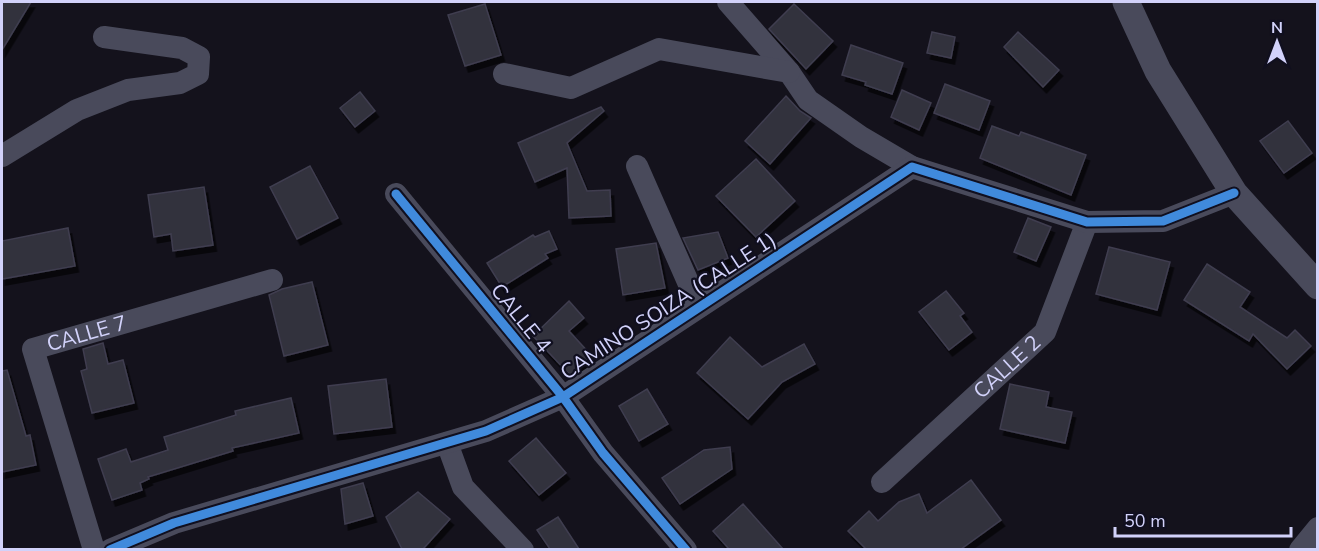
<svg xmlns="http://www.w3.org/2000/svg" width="1319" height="551" viewBox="0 0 1319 551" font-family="'Nunito Sans',sans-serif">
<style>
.building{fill:#32303e;stroke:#3f3e4f;stroke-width:1.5;filter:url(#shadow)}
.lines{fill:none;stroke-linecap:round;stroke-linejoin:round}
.minor{stroke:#494a5b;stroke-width:22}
.tertiary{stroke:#494a5b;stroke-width:27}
.cycleway-casing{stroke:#100f1f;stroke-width:13}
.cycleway{stroke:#408adc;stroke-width:9}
.labels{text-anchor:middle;stroke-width:4.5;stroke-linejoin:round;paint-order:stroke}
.street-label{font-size:21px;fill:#d2d2fa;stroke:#100f1f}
</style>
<defs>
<filter id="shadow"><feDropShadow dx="3.5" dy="6" stdDeviation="0" flood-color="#0009"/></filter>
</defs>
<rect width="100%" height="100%" fill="#14121c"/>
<g class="building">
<path d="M2 2H31L2 50Z"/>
<path d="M485 4 501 55 465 66 448 15Z"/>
<path d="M794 4 833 41 806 69 769 29Z"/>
<path d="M932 32 955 37 951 58 927 53Z"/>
<path d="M1018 32 1059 70 1043 87 1004 47Z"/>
<path d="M851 45 903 63 892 94 865 85 866 82 842 75Z"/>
<path d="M945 84 990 101 979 130 934 113Z"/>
<path d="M902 90 931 103 919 130 891 117Z"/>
<path d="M360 92 375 111 355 127 340 108Z"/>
<path d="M786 96 800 111 811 118 770 164 745 141Z"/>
<path d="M601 107 604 111 567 143 587 191 610 190 611 216 569 218 567 168 535 182 518 143Z"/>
<path d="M1288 121 1312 153 1284 173 1260 141Z"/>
<path d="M992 126 1019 136 1021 132 1086 155 1071 195 980 158Z"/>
<path d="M756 159 795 201 756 237 716 196Z"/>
<path d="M310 166 338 218 297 239 270 187Z"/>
<path d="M204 187 213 245 173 251 171 234 154 237 148 195Z"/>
<path d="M1028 218 1051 227 1036 261 1014 252Z"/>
<path d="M68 228 75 266 2 279V241Z"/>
<path d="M549 231 557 249 545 254 548 258 502 287 487 263 533 235 535 237Z"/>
<path d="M718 232 728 258 698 270 683 238Z"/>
<path d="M656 243 665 288 623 295 616 249Z"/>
<path d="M1109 247 1170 262 1157 310 1096 294Z"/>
<path d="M1207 264 1250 292 1240 307 1287 338 1295 330 1311 346 1287 369 1253 334 1249 341 1184 300Z"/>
<path d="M312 282 328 345 284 356 269 295 282 289Z"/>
<path d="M946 291 964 313 960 316 972 332 949 350 919 312Z"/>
<path d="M569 301 584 318 569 331 591 355 570 375 533 336Z"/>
<path d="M730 337 762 367 804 344 815 364 782 382 748 419 697 373Z"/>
<path d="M103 343 108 364 123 360 134 403 92 413 81 371 87 369 83 349Z"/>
<path d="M7 370 26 436 30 435 36 465 2 472V371Z"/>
<path d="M386 379 392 427 334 434 328 386Z"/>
<path d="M1010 384 1049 392 1046 407 1072 412 1065 443 1000 429Z"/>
<path d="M647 389 668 424 639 441 619 406Z"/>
<path d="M291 398 299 433 232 448 233 451 148 477 149 479 140 483 142 490 112 500 98 459 126 449 131 462 168 450 164 437 236 415 235 411Z"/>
<path d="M536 438 566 473 539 495 509 461Z"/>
<path d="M730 447 732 469 680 504 662 478 704 450Z"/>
<path d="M971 480 1001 520 961 549H866L848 531 869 511 878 521 899 502 919 494 927 513Z"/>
<path d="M363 483 373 516 345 524 341 489Z"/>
<path d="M418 492 450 519 423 549H402L386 517Z"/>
<path d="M743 504 783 549H729L713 531Z"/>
<path d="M558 517 579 549H550L537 530Z"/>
</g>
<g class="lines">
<g class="minor">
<path d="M728 2 789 72 808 100 861 137 912 167"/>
<path d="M504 74 571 88 659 49 789 72"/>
<path d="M2 156 77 110 128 90 180 83 198 74 199 57 182 48 104 37"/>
<path d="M637 166 699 307"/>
<path d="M396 194 563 397 603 453 686 550"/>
<path d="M447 443 463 487 523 550"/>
<path id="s1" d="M882 482 1045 332 1087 222"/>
<path id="s2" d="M94 550 33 349 272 280"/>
<path d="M110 550 174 523 486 431 563 397 912 167 1087 222 1163 221 1234 193"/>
<path d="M1300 550 1318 528"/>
</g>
<path class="tertiary" d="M1126 2 1158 71 1234 193 1318 286"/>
<defs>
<g id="cycleway">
<path d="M396 194 563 397 603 453 686 550"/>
<path d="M110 550 174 523 486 431 563 397 912 167 1087 222 1163 221 1234 193"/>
</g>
</defs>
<use href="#cycleway" class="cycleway-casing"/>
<use href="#cycleway" class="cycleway"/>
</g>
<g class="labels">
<g class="street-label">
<text transform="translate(668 306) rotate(-33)" y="7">CAMINO SOIZA (CALLE 1)</text>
<text transform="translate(521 318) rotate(51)" y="7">CALLE 4</text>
<text dy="7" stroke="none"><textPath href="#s2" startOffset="266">CALLE 7</textPath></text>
<text dy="7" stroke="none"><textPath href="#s1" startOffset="170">CALLE 2</textPath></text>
</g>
</g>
<rect width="1319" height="551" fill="none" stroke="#d2d2fa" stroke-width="6"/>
<g transform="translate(1277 42)" stroke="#100f1f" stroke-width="4.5" paint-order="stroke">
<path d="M0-4.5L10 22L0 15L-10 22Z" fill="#d2d2fa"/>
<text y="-9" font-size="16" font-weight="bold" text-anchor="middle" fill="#d2d2fa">N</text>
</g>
<path d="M1115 527v9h176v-9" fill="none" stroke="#d2d2fa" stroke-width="3"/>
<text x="1124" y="527" font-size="18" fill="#d2d2fa" stroke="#100f1f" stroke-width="4.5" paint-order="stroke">50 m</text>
</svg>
